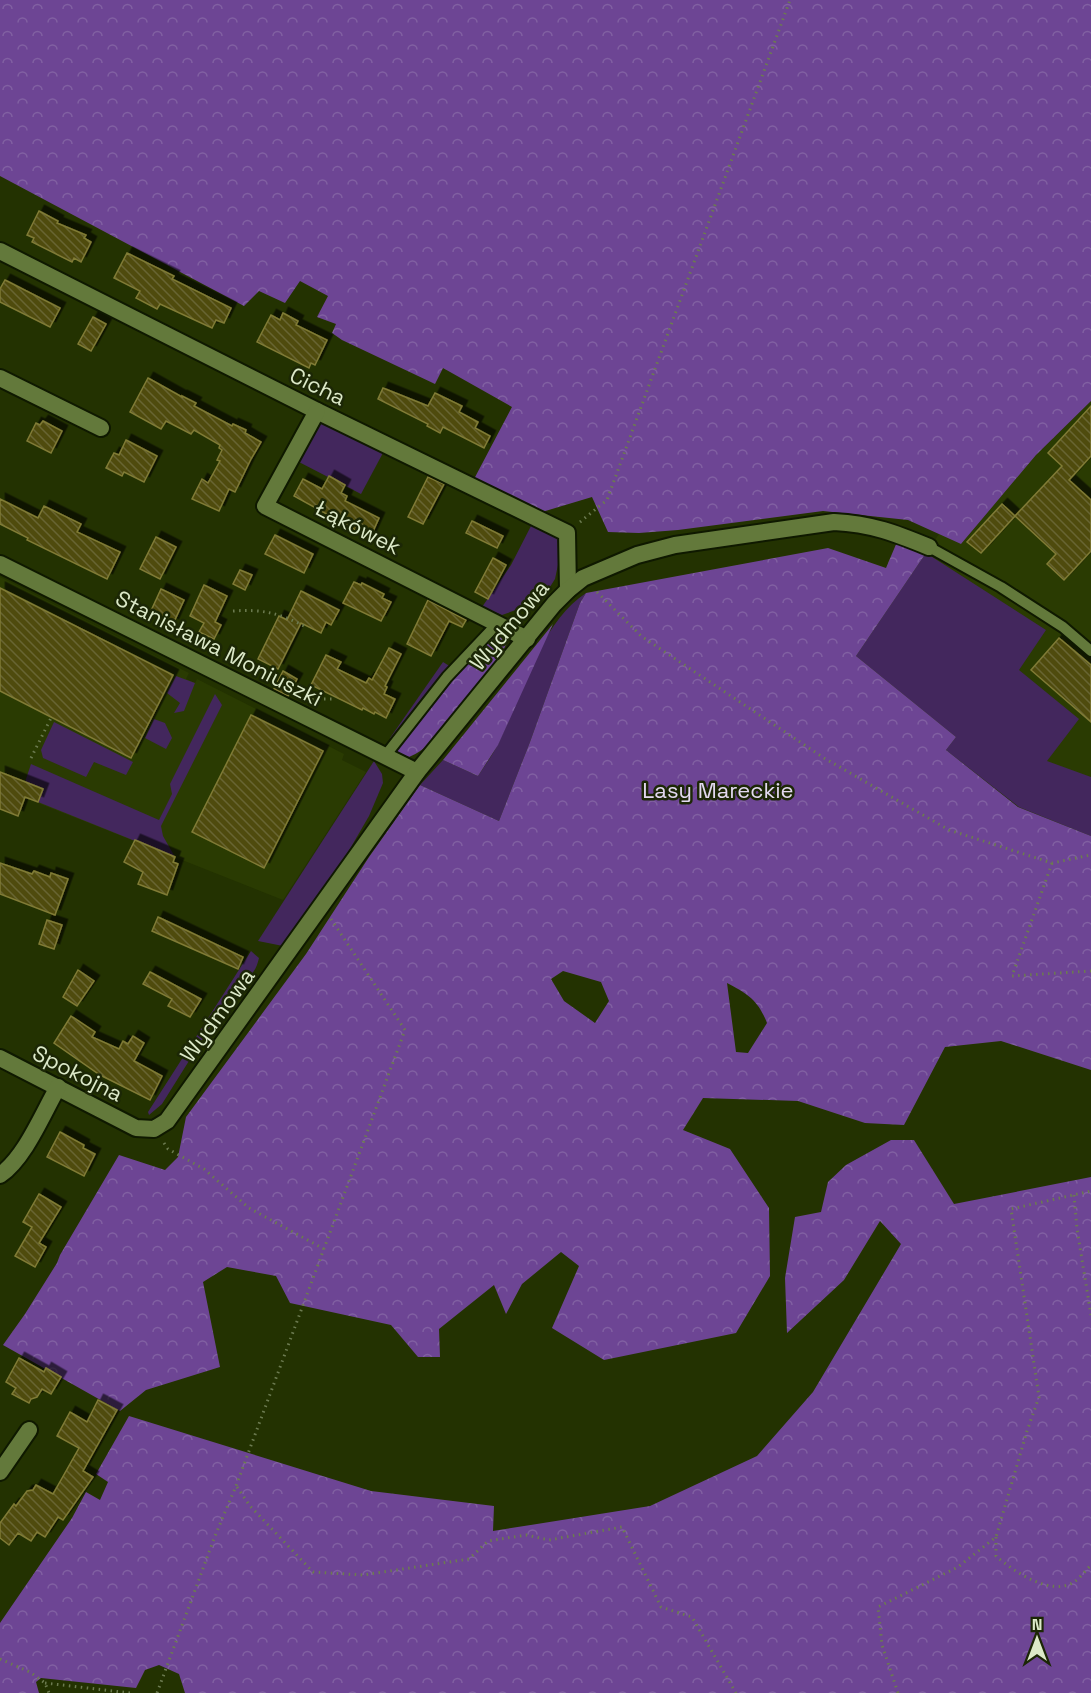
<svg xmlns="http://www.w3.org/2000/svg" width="1091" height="1693" viewBox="0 0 1091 1693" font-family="'Space Grotesk',sans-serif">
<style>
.built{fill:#2a3b02}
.grass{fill:#43275d}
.forest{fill:url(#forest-crowns);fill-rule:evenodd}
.building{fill:url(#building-back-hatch);stroke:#807b36;stroke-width:1.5;filter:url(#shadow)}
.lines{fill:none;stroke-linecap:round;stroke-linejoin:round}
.service-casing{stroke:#0f1900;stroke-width:14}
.minor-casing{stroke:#0f1900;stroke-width:20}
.path{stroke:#6c7b50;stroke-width:3;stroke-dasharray:1.5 4.5;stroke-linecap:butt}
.service{stroke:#63793b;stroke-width:10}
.minor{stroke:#63793b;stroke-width:16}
.labels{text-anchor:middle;stroke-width:5;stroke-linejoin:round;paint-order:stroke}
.street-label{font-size:22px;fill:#dce9c8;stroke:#1c2706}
.park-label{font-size:22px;fill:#e3d9f0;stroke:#1c2706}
</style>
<defs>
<pattern id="forest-crowns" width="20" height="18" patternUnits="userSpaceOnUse" patternTransform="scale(1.5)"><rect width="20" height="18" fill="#6d4594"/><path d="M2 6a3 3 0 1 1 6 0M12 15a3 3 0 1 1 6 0" fill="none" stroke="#8160a2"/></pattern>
<pattern id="building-back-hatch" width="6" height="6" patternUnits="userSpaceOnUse" patternTransform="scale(1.5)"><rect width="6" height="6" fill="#4f4b10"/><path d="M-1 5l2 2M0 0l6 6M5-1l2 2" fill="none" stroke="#686531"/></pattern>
<filter id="shadow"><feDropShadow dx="5.5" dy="-5.5" stdDeviation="0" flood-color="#0009"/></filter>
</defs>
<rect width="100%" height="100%" fill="#233201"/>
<g class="built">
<path d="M1091 401V836L1019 807 856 656 939 534 961 544 1036 455Z"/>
<path d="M0 577 189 673 186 679 195 683 197 679 344 754 342 760 366 772 283 900 0 788Z"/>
</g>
<g class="grass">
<path d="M318 418 384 451 361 494 297 461Z"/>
<path d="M532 524 557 535 562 546 555 579 541 601 502 615 482 607 511 565Z"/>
<path d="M926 553 1046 630 1019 670 1079 719 1047 761 1091 777V836L1019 807 946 750 956 737 856 656Z"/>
<path d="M586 593 580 603 530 742 499 821 420 785 443 760 478 776C485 765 493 755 498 744 522 695 540 623 586 593Z"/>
<path d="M443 662 451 667 395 737 390 738Z"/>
<path d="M176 676 195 683 184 711 174 713 180 703 167 693Z"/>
<path d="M215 694 222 705 161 826 163 836 175 857 38 802 43 789 25 782 31 764 159 820 172 794 170 784Z"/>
<path d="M154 719 165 723 172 738 166 749 145 738Z"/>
<path d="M54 722 133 762 126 775 94 762 86 777 43 758 41 750Z"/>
<path d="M374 761 382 774 383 783 369 816 347 854 283 946 258 941Z"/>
<path d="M251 951 259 958C256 971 251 978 239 981L162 1104 149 1115 148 1112Z"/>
</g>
<g class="forest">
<path d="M0 0H1091V401L1036 455 961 544 908 520 823 511 678 530 639 533 608 532 592 497 542 512 473 481 512 407 443 368 435 384 342 340 332 333 336 324 317 317 328 296 300 281 285 303 259 291 244 306 0 176Z"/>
<path d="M897 542 926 553 856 656 956 737 946 750 1018 807 1091 836V1070L1001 1041 945 1047 904 1125 865 1123 798 1101 703 1098 683 1130 730 1149 769 1208 770 1276 736 1333 604 1360 552 1328 579 1266 561 1252 522 1284 506 1314 494 1285 439 1329 440 1357H418L391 1325 290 1303 276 1276 227 1267 203 1282 220 1367 146 1390 120 1411 3 1345 25 1314 57 1263 60 1255 119 1155 165 1170 178 1157 186 1117 306 954 369 857 420 785 499 821 530 742 580 603 586 593 828 548 886 568ZM563 971 601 982 609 1001 595 1023 564 1001 551 979ZM727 983C748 994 758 1000 767 1023L748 1053 736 1052Z"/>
<path d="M553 624 498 745 478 776 443 760Z"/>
<path d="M495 633 507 643C490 675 442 744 409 757L394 751 449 679Z"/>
<path d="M891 1140H914L954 1204 1091 1177V1693H185L179 1674 159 1665 145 1670 136 1688 41 1678 36 1682 39 1693H0V1623L72 1518 86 1492 100 1500 108 1482 96 1474 129 1416 371 1491 494 1506 493 1531 650 1506 757 1456 813 1392 901 1244 880 1221 844 1280 787 1333 785 1278 795 1217 821 1212 828 1182 846 1165Z"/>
</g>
<g class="building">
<path d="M39 211 58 221 57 223 86 235 84 238 91 242 81 262 74 258 72 262 32 242 34 238 27 235Z"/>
<path d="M127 253 174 276 172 279 231 308 224 323 216 320 212 328 160 304 157 309 136 298 140 291 114 278Z"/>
<path d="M5 280 60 308 50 327 0 302V289Z"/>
<path d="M283 313 298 321 296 325 327 340 315 365 311 363 309 368 257 342 271 315 280 320Z"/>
<path d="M93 317 106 324 91 351 78 344Z"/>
<path d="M148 378 182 397V396L196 403 194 406 232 426 233 424 246 430 245 433 261 442 251 459 235 492 229 489 219 511 192 499 202 479 208 483 220 461 217 460 222 450 219 448 220 445 194 430 191 434 166 421 161 429 130 412Z"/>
<path d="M383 388 428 406 435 393 462 406 459 412 478 422 475 428 490 436 484 448 443 427 440 433 427 426 428 424 378 399Z"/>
<path d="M1091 406V456L1069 480 1091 500V551L1064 580 1047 564 1056 554 1015 516 1062 466 1048 453Z"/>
<path d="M43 421 62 431 51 453 27 441 36 423 40 425Z"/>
<path d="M126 440 157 456 144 482 124 472 122 476 106 468 114 453 119 455Z"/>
<path d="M329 476 345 485 341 493 347 496 345 501 379 518 370 538 294 496 303 479 322 489Z"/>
<path d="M428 477 444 484 423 524 408 517Z"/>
<path d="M0 499 38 518 44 506 81 524 77 532 120 552 107 579 27 540 28 538 0 524Z"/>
<path d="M1002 504 1015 516 981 553 967 542Z"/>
<path d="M472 521 503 536 497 548 466 533Z"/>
<path d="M275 535 313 554 304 573 265 554Z"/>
<path d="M156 537 176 547 160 579 140 569Z"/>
<path d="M493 558 506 565 488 599 475 592Z"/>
<path d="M240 570 252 575 245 590 233 584Z"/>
<path d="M354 582 361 585 362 583 384 594 382 598 391 602 381 621 343 603Z"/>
<path d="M204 585 227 596 215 622 221 625 214 639 199 632 204 623 190 616Z"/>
<path d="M0 588 173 675 131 758 0 691Z"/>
<path d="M161 589 184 600 173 624 150 613Z"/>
<path d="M301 591 339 610 331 625 326 622 321 633 301 623 278 669 258 659 279 616 287 620Z"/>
<path d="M428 600 466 620 462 627 449 621 431 656 407 644Z"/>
<path d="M1059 638 1091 665V722L1031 670Z"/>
<path d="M389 648 401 654 385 686 387 687 384 694 395 699 386 718 375 712 374 714 363 708 362 710 311 685 326 655 341 662 337 669 366 683 369 678 372 680Z"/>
<path d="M283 671 297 679 288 696 274 689Z"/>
<path d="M251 715 323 751 264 868 192 832Z"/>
<path d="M0 772 43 789 38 802 25 797 18 816 0 809Z"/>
<path d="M135 840 175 857 173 862 178 864 167 895 138 884 143 872 124 862Z"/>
<path d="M0 863 32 874 34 871 50 877 51 873 68 879 55 915 0 894Z"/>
<path d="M158 917 243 957 238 969 152 931Z"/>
<path d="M47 920 62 925 54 949 39 944Z"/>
<path d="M78 970 94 981 77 1006 63 997Z"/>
<path d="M150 972 201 999 190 1017 168 1006 172 999 143 984Z"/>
<path d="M71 1016 95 1032 92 1037 119 1049 123 1041 128 1044 133 1036 144 1043 134 1061 162 1076 150 1100 100 1075 54 1043Z"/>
<path d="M60 1132 84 1145 83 1148 95 1154 84 1176 47 1157Z"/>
<path d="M39 1194 61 1207 39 1243 46 1247 35 1267 15 1256 32 1227 23 1222Z"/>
<path d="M19 1358 44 1372 46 1368 61 1377 51 1394 42 1389 37 1397 31 1399 29 1403 12 1394 16 1388 6 1382Z"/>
<path d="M98 1400 117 1410 83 1471 93 1477 63 1520 58 1517 45 1537 37 1532 31 1541 18 1533 9 1545 0 1538V1523L14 1504 16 1506 27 1491 33 1490 36 1485 53 1494 79 1448 57 1436 70 1412 87 1422Z"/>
</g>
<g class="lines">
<defs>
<g id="service">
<path d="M929 547 1001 587 1063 627 1091 651"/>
<path d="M385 756 447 677 498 623"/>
</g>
<g id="minor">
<path d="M0 251 317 411 567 533 568 590"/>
<path d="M0 378 101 428"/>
<path d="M317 411 265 506 527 639"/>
<path d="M0 564 417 772"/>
<path d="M0 1058 136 1128 154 1129 167 1121 417 772 554 604 568 590 583 578 637 555 675 545 834 522C872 524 895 533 929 547"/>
<path d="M0 1175C25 1158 43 1113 58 1087"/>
<path d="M0 1472 29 1430"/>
</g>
</defs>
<use href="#service" class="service-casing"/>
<use href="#minor" class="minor-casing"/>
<g class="path">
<path d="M580 522 607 500 790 0"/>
<path d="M597 592 641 636 824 758 949 830 1052 863 1091 855"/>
<path d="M233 611C262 609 279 613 304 626"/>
<path d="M312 699H336"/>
<path d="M31 758 51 718"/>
<path d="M1052 863 1012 976 1091 971"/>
<path d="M164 1143 168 1149 204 1169 249 1208 324 1249"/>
<path d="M1074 1195 1077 1229 1091 1315"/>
<path d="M237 1487 250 1506 313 1572 363 1575 469 1559 488 1541 526 1535 549 1540 622 1527 661 1607 692 1617 736 1693"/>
<path d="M996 1537V1556C1013 1571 1051 1597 1074 1582 1080 1578 1086 1570 1091 1565"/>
<path d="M0 1659 30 1672 45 1683 49 1693"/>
<path d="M45 1683 130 1693"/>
<path d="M157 1693 215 1536 236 1486 405 1030 331 919"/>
<path d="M898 1693 882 1645 878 1607 958 1567 996 1537 1027 1431 1039 1397 1011 1209 1091 1191"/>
</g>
<use href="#service" class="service"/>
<use href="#minor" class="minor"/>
</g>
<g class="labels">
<g class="street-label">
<text transform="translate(318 386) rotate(26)" y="8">Cicha</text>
<text transform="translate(358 527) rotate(27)" y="8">Łąkówek</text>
<text transform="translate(509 625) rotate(-50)" y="8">Wydmowa</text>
<text transform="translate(219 648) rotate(27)" y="8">Stanisława Moniuszki</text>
<text transform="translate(217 1015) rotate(-54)" y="8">Wydmowa</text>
<text transform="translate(78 1073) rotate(27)" y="8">Spokojna</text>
</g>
<g class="park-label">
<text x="718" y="798">Lasy Mareckie</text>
</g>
</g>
<g transform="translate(1037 1639)" stroke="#1c2706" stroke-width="4.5" paint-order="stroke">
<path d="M0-4.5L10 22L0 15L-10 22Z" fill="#dce9c8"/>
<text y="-9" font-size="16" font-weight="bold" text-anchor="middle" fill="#dce9c8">N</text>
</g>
</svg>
